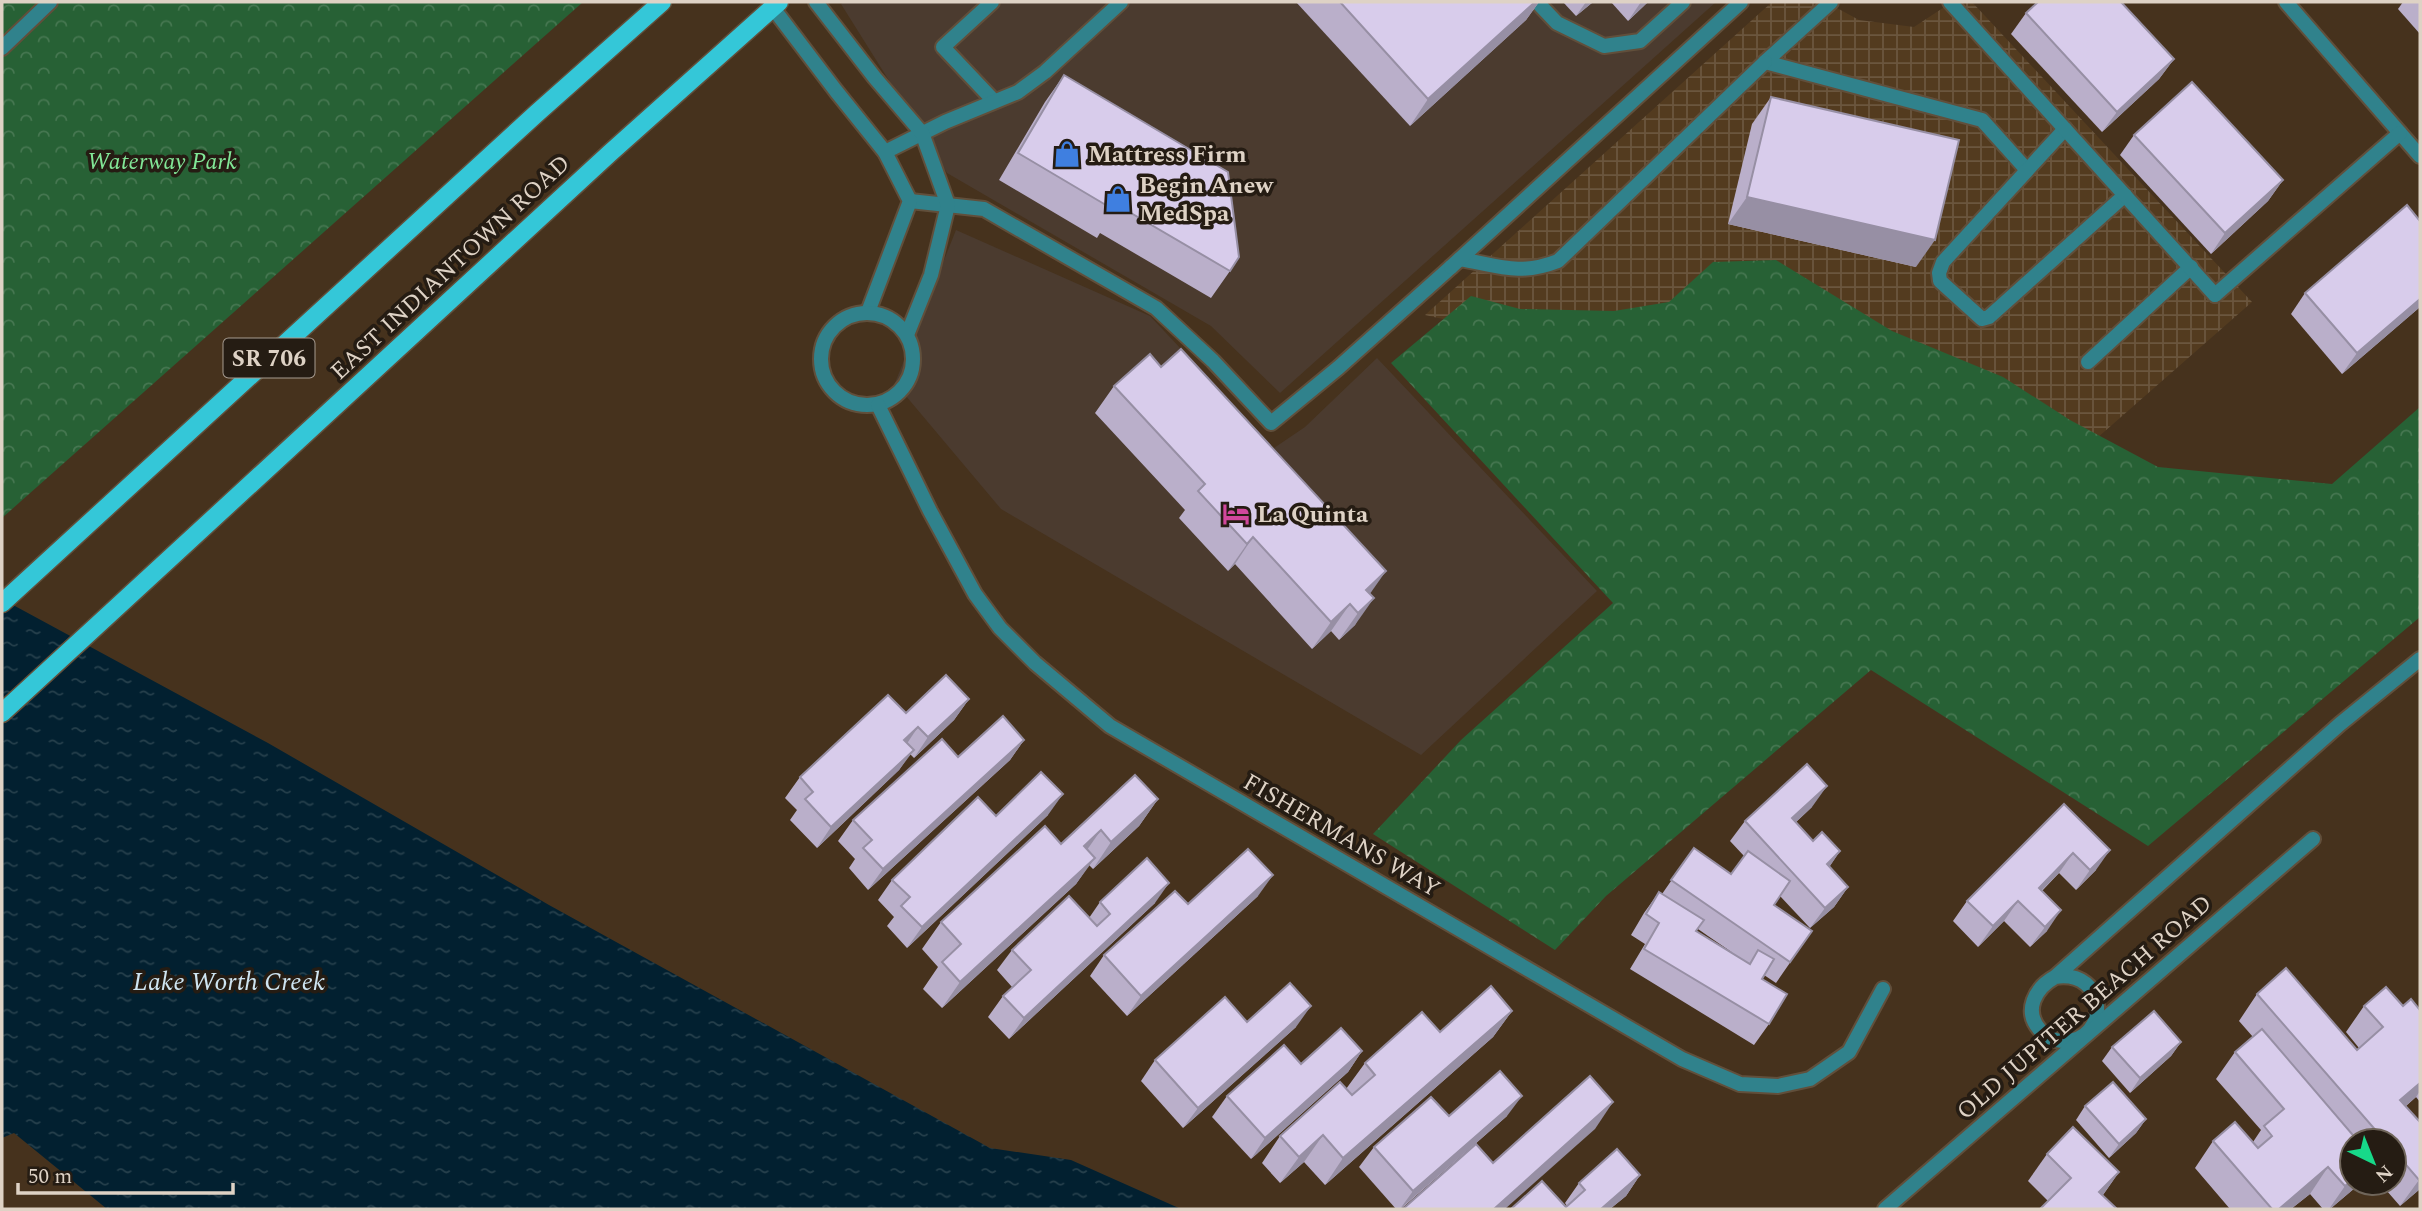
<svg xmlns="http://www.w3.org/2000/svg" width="2422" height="1211" viewBox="0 0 2422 1211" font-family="Spectral,serif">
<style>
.commercial{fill:#4b3b2f}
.industrial{fill:url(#industrial-grid)}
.forest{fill:url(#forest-crowns)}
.water{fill:url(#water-ripples)}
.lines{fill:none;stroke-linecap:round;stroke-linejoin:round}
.lane-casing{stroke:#614f3b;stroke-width:18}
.street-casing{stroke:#614f3b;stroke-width:18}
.primary-casing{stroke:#614f3b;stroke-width:21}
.lane{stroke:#30828c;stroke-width:14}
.street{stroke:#30828c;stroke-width:14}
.primary{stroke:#34c7d8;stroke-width:18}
.wall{fill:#baafca;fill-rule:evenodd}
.shaded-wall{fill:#978fa4}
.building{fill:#d8cceb;stroke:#978fa4;stroke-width:2}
.labels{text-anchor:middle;stroke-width:7;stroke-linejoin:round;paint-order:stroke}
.shield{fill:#251c13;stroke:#a69b90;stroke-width:2}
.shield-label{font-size:23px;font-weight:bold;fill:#ded2c5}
.poi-label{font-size:24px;font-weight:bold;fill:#ded2c5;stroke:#251c13;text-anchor:start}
.park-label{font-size:24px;font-style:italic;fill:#82e797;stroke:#251c13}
.street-label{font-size:24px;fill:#ded2c5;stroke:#251c13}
.water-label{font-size:26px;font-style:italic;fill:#cee4f1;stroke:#251c13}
</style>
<defs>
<pattern id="industrial-grid" width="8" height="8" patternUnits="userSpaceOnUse" patternTransform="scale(1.75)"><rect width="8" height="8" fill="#533b1f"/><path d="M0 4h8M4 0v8" fill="none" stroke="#6b563e"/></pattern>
<pattern id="forest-crowns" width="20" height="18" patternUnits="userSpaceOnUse" patternTransform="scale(1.75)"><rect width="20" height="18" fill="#276135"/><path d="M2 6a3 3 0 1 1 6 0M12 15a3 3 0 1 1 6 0" fill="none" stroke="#467751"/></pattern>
<pattern id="water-ripples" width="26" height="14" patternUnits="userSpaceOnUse" patternTransform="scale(1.75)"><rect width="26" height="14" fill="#022030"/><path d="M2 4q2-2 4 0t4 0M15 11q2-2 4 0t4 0" fill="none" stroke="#26404c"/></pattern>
</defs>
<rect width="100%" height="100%" fill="#46321d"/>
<g class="commercial">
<path d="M844 2H1716L1280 393 1211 326 947 173 841 4Z"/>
<path d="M956 230 1150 316 1274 448 1305 427 1377 358 1597 591 1421 755 1001 509 895 383Z"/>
</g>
<path class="industrial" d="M1772 2H1826L1859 20 1914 27 1952 2H1972L2252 302 2072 460 1425 315Z"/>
<g class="forest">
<path d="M2 2H583L2 518Z"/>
<path d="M1776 260 1892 331 2003 377 2070 420 2158 467 2332 484 2420 407V617L2148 846 1871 670 1606 896 1555 950 1373 834 1461 740 1613 603 1391 363 1471 296 1520 309 1614 311 1669 302 1713 262Z"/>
</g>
<path class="water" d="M2 599 268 743 549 905 990 1148 1071 1160 1181 1209H107L14 1133 2 1138Z"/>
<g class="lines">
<defs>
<g id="lane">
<path d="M992 2 943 47 994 101"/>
<path d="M1537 2 1557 23 1604 46 1640 41 1683 2"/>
<path d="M1831 2 1765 62 1982 120 2027 170"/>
<path d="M2286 2 2420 156"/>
<path d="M2 48 50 2"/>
<path d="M2065 129 1943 262 1939 273 1940 281 1982 319 1989 317 2125 195"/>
<path d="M885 152 945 122 1018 92 1045 72 1121 2"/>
<path d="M910 201 984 209 1156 308 1213 361 1271 423 1338 368 1451 267"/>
<path d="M1460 259C1499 266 1520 276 1558 261L1765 62"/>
<path d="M2215 295 2400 133"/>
<path d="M2088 362 2191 267"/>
</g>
<g id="street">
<path d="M816 2 875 78 922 133 948 205 931 275 907 335"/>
<path d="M1950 2 2215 295"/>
<path d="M773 8 836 91 885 152 910 201 868 312"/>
<path d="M1451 267 1741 2"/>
<circle cx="867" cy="359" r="46"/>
<path d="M878 405 930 511 975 594 1000 628 1035 663 1110 726 1682 1059 1740 1084 1778 1086 1810 1079 1849 1052 1883 989"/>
<path d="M2055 977C2110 969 2109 1042 2064 1041 2055 1041 2046 1037 2040 1030 2023 1011 2035 988 2055 977L2340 724 2420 659"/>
<path d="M1885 1209 2313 839"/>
</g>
<g id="primary">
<path d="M2 603 537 113 662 2"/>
<path d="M2 713 610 153 779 2"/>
</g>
</defs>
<use href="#lane" class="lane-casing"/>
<use href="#street" class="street-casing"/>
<use href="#primary" class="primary-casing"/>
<use href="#lane" class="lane"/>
<use href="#street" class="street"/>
<use href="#primary" class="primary"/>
</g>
<g class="wall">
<path d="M1296 2H1539L1526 20 1410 126Z"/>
<path d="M1563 2H1593L1576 16Z"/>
<path d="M1611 2H1648L1628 21Z"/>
<path d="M2403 2H2420V34L2398 9Z"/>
<path d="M2026 13 2174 59 2159 79 2102 132 2011 34Z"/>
<path d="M1064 75 1230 271 1211 298 1100 233 1097 238 999 180 1045 102Z"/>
<path d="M1771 97 1916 267 1728 224 1752 124Z"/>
<path d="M2134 135 2283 180 2268 201 2211 254 2120 155Z"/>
<path d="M2420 221V307L2342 374 2291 314 2305 293Z"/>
<path d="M1114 386 1370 594 1355 625 1339 640 1331 631 1312 649 1235 564 1228 571 1179 518 1185 510 1095 413Z"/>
<path d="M969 699 954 720 914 758 910 754 899 770 817 848 790 820 797 810 785 798 800 777 906 713Z"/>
<path d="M1024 740 1010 760 868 890 849 868 855 859 838 841 853 820 958 757Z"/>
<path d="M1158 799 1139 826 1093 869 1089 865 1076 884 942 1008 923 989 938 967 922 949 941 922 1061 844Z"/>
<path d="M2064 804 2096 870 2076 890 2059 873 2042 891 2047 931 2030 947 2004 921 1978 947 1953 921 1967 901Z"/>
<path d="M1812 807 1796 822 1813 841 1840 851 1829 867 1848 887 1834 907 1810 928 1780 896 1774 905 1812 931 1776 983 1764 975 1762 979 1769 1024 1754 1045 1630 969 1645 944 1631 935 1644 913 1659 892 1662 894 1694 848 1731 874 1744 856 1730 841 1745 821ZM1698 929 1708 936 1733 953 1696 931Z"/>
<path d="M1048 815 907 948 887 926 894 917 878 900 892 880 996 816Z"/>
<path d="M1258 896 1127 1016 1090 976 1104 955 1188 904Z"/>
<path d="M1100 902 1155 903 1009 1039 988 1017 1003 996 1012 987 997 970 1012 950 1089 918Z"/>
<path d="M2257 994 2357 1050 2359 1048 2346 1032 2364 1006H2403L2420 1010V1102L2416 1097 2406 1106 2420 1189 2400 1206 2380 1183H2394V1141H2352V1183H2359L2356 1187 2330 1209H2323L2310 1194 2291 1209H2230L2195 1168 2213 1141 2253 1142 2261 1130 2216 1079 2235 1052 2253 1037 2239 1021Z"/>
<path d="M1512 1011 1493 1037 1325 1185 1304 1162 1280 1183 1262 1163 1280 1136 1346 1089 1365 1063 1440 1032Z"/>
<path d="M1247 1022 1296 1027 1183 1128 1141 1081 1155 1060Z"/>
<path d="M2181 1042 2171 1056 2130 1093 2102 1061 2112 1047Z"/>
<path d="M1362 1051 1348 1072 1251 1159 1212 1117 1227 1096 1301 1064Z"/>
<path d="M2085 1106 2146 1119 2136 1133 2109 1158 2076 1120Z"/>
<path d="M1449 1116H1507L1401 1209H1396L1359 1167 1374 1147Z"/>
<path d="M2047 1154 2119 1172 2103 1195 2048 1201 2028 1181Z"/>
<path d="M1640 1175 1626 1196 1610 1209H1511L1566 1207 1567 1206 1565 1203 1579 1183Z"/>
</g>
<g class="shaded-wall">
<path d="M1535 2H1539L1526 20 1410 126 1428 99Z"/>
<path d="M1586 2H1593L1576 16Z"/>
<path d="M1641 2H1648L1628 21Z"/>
<path d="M2174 59 2159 79 2102 132 2117 112Z"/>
<path d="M2283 180 2268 201 2211 254 2225 233Z"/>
<path d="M1747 197 1935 240 1916 267 1728 224Z"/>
<path d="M2420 299V307L2342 374 2357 353Z"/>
<path d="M1253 537 1235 564 1228 571 1247 544Z"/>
<path d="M1386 571 1367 598 1366 590Z"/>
<path d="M1374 598 1355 625 1339 640 1358 613Z"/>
<path d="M1350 604 1331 631 1312 649 1331 622Z"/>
<path d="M969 699 954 720 914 758 928 737Z"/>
<path d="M918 727 904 748V740Z"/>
<path d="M1024 740 1010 760 868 890 883 869Z"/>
<path d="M914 750 899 770 817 848 831 827Z"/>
<path d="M1827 786 1812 807 1778 839 1792 818Z"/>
<path d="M1063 794 1048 815 907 948 922 927Z"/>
<path d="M1158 799 1139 826 1093 869 1111 842Z"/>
<path d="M1101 830 1082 857 1084 846Z"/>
<path d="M2110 850 2096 870 2076 890 2090 870Z"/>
<path d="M1840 851 1826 872 1827 864Z"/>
<path d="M2073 853 2059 873 2024 908 2039 888Z"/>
<path d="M1095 858 1076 884 942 1008 960 982Z"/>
<path d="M1273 875 1258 896 1127 1016 1141 996Z"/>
<path d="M1169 883 1155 903 1009 1039 1024 1018Z"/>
<path d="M1848 887 1834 907 1810 928 1825 908Z"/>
<path d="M2018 901 2004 921 1978 947 1993 926Z"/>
<path d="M2061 910 2047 931 2030 947 2045 927Z"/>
<path d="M1311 1006 1296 1027 1183 1128 1198 1108Z"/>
<path d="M1512 1011 1493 1037 1325 1185 1343 1158Z"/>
<path d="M2181 1042 2171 1056 2130 1093 2140 1078Z"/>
<path d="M1362 1051 1348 1072 1251 1159 1265 1138Z"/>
<path d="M2420 1083V1091L2416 1097 2382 1126 2400 1100Z"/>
<path d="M1522 1096 1507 1116 1400 1209 1413 1191Z"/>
<path d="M1613 1102 1595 1129 1505 1209H1494Z"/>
<path d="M2146 1119 2136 1133 2109 1158 2119 1144Z"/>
<path d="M1323 1135 1304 1162 1280 1183 1299 1157Z"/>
<path d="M2328 1167 2310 1194 2291 1209H2279Z"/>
<path d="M2119 1172 2100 1199 2099 1192Z"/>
<path d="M1640 1175 1626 1196 1610 1209H1601Z"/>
<path d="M2420 1178V1189L2400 1206 2419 1180Z"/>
<path d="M2352 1180V1183H2359L2356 1187 2330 1209H2329L2345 1186Z"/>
</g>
<g class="building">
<path d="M1340 2H1535L1428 99Z"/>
<path d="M2038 2H2121L2174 59 2117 112 2026 13Z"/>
<path d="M1064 75 1228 172 1239 257 1230 271 1119 206 1116 211 1018 153Z"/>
<path d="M2192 82 2283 180 2225 233 2134 135Z"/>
<path d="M1771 97 1959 140 1935 240 1747 197Z"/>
<path d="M2407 205 2420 221V299L2357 353 2305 293Z"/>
<path d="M1181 349 1386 571 1366 590 1374 598 1358 613 1350 604 1331 622 1253 537 1247 544 1198 491 1205 484 1114 386 1150 354 1161 367Z"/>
<path d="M946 675 969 699 928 737 918 727 904 740 914 750 831 827 805 799 813 792 800 777 888 695 906 713Z"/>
<path d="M1003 716 1024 740 883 869 863 848 872 840 853 820 942 739 958 757Z"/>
<path d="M1807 764 1827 786 1792 818 1813 841 1822 832 1840 851 1827 864 1848 887 1825 908 1745 821Z"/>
<path d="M1041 772 1063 794 922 927 901 906 910 897 892 880 978 797 996 816Z"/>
<path d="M1135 775 1158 799 1111 842 1101 830 1084 846 1095 858 960 982 942 962 961 944 941 922 1045 826 1061 844Z"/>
<path d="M2064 804 2110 850 2090 870 2073 853 2039 888 2061 910 2045 927 2018 901 1993 926 1967 901Z"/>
<path d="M1694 848 1731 874 1748 851 1790 881 1774 905 1812 931 1790 962 1671 880Z"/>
<path d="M1248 849 1273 875 1141 996 1104 955 1175 891 1188 904Z"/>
<path d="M1147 858 1169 883 1024 1018 1003 996 1031 970 1012 950 1069 896 1097 926 1110 914 1100 902Z"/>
<path d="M1659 892 1704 920 1696 931 1750 964 1758 950 1774 959 1762 979 1787 994 1769 1024 1644 949 1659 923 1646 914Z"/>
<path d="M2286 968 2357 1050 2383 1027 2364 1006 2386 987 2403 1006 2411 999 2420 1010V1083L2400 1100 2420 1122V1178L2419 1180 2394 1151V1141H2385L2257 994Z"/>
<path d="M1290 983 1311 1006 1198 1108 1155 1060 1225 997 1247 1022Z"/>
<path d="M1491 986 1512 1011 1343 1158 1323 1135 1299 1157 1280 1136 1340 1082 1352 1095 1375 1075 1365 1063 1422 1012 1440 1032Z"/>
<path d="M2154 1011 2181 1042 2140 1078 2112 1047Z"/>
<path d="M1341 1028 1362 1051 1265 1138 1227 1096 1284 1045 1301 1064Z"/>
<path d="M2262 1029 2358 1141H2352V1180L2345 1186 2328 1167 2279 1209H2272L2213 1141 2235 1122 2258 1148 2272 1136 2264 1126 2284 1109 2235 1052Z"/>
<path d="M1500 1071 1522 1096 1413 1191 1374 1147 1431 1097 1449 1116Z"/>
<path d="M1590 1076 1613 1102 1494 1209H1403L1476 1144 1493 1163Z"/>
<path d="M2113 1082 2146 1119 2119 1144 2085 1106Z"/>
<path d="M2073 1127 2119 1172 2099 1192 2117 1209H2040L2071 1178 2047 1154Z"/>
<path d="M1617 1149 1640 1175 1601 1209H1511L1542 1181 1566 1207 1585 1190 1579 1183Z"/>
</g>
<defs>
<symbol id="shop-bare" viewBox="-9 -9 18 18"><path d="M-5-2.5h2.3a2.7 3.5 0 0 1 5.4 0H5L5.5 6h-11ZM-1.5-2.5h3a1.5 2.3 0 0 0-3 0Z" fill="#3f7fe0" stroke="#251c13" stroke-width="2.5" paint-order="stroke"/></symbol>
<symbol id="hotel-bare" viewBox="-9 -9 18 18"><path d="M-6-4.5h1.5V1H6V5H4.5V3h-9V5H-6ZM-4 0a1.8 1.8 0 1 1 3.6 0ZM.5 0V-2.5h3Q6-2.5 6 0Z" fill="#d1479c" stroke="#251c13" stroke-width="2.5" paint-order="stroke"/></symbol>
</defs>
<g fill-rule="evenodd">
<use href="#shop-bare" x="1048" y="135" width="38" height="38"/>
<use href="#shop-bare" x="1099" y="180" width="38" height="38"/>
<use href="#hotel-bare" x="1217" y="495" width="38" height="38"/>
</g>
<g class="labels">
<rect class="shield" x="223.5" y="338.5" width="91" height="39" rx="5"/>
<g class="shield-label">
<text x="269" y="366">SR 706</text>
</g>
<g class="poi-label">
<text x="1088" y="162">Mattress Firm</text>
<text x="1139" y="193">Begin Anew<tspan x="1139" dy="28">MedSpa</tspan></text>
<text x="1257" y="522">La Quinta</text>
</g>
<g class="park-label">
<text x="162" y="169">Waterway Park</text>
</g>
<g class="street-label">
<text transform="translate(450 267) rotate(-43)" y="8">EAST INDIANTOWN ROAD</text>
<text transform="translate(1342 835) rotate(30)" y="8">FISHERMANS WAY</text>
<text transform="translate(2084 1007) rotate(-41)" y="8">OLD JUPITER BEACH ROAD</text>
</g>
<g class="water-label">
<text x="229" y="990">Lake Worth Creek</text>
</g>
</g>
<rect width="2422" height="1211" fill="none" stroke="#ded2c5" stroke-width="7"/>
<g transform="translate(2373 1162) rotate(137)"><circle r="33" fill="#251c13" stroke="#6f655a" stroke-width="2"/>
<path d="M0-5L12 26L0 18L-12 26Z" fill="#17d989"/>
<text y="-10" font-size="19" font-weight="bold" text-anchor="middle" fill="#ded2c5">N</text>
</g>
<path d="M18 1183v10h215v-10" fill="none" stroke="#ded2c5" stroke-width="3.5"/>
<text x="28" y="1183" font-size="21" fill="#ded2c5" stroke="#251c13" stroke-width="5" paint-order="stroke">50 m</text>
</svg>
